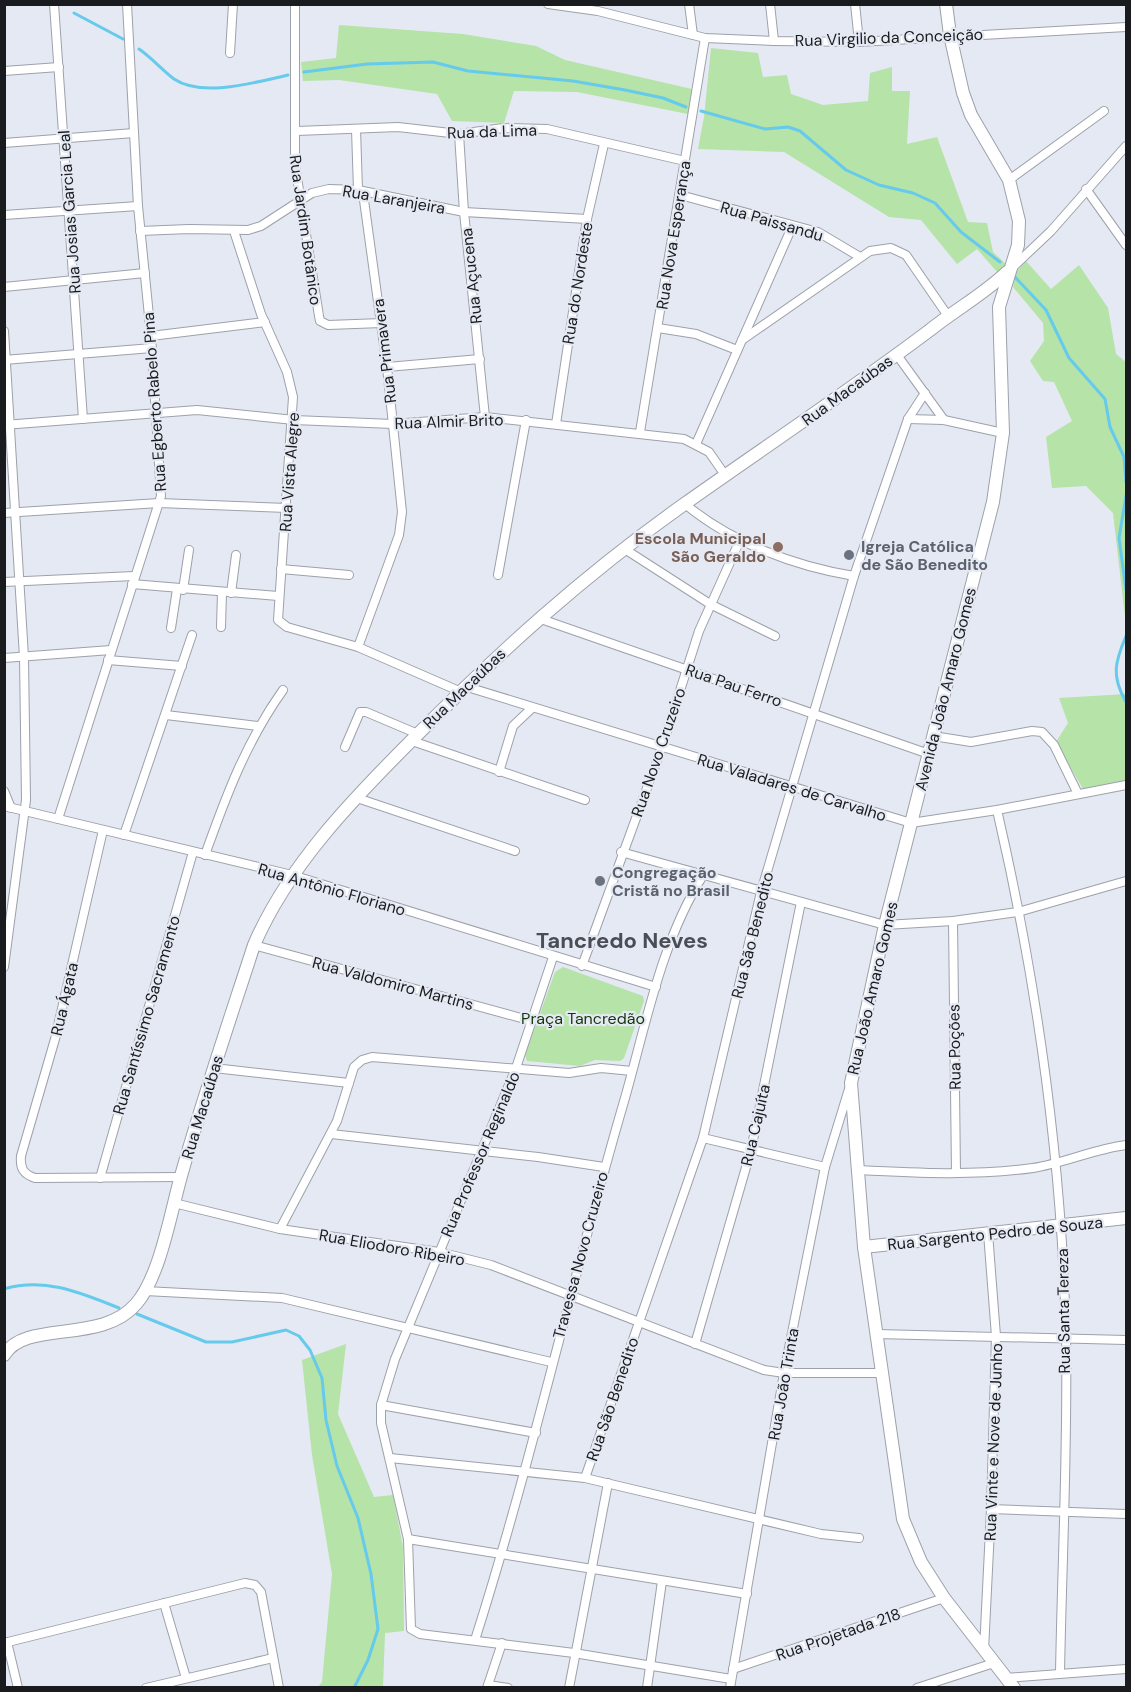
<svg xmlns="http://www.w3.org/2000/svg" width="1131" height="1692" viewBox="0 0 1131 1692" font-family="'DM Sans',sans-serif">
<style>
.green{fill:#b5e3a8}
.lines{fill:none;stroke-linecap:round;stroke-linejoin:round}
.stream{stroke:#66caec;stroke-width:3}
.street-casing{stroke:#9da1aa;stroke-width:10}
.secondary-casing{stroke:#9da1aa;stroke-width:14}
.street{stroke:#fff;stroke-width:8}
.secondary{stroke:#fff;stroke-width:12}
.education-dot{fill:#8d6e63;stroke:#e5e9f3;stroke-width:2}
.worship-dot{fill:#6b7280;stroke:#e5e9f3;stroke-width:2}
.labels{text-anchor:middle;stroke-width:4.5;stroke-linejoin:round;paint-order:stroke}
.street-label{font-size:16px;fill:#191b1e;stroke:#e5e9f3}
.education-label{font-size:16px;font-weight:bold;fill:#785e54;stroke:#e5e9f3;text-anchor:end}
.worship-label{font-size:16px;font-weight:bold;fill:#5b616d;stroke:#e5e9f3;text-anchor:start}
.park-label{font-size:16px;fill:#143508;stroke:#e5e9f3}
.district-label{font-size:22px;font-weight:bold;fill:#4a4d55;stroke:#e5e9f3}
</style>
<rect width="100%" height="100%" fill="#e5e9f3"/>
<g class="green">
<path d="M339 25 463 34 536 46 565 60 692 89 688 114 577 92 514 91 504 123 452 121 437 94 339 80 303 81 301 62 336 58Z"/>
<path d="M711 48 758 53 763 77 787 75 791 94 823 105 868 101 870 73 892 67V91H910L907 144 937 137 968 222 987 223 993 252 1007 265 998 273 977 249 957 264 921 220 889 217 784 152 698 149 704 117Z"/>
<path d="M1026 261 1051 289 1079 265 1108 308 1116 354 1126 362V625L1113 513 1086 486 1052 488 1046 437 1072 421 1054 382 1043 381 1030 361 1044 341 1043 323 1013 287 1015 273Z"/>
<path d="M1126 694V782L1083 789 1056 742 1068 723 1059 698Z"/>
<path d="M563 967 643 996 644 1001 624 1058 620 1061 595 1060 580 1066 527 1061 525 1055 555 972Z"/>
<path d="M346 1344 338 1414 374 1497 393 1495 403 1547 404 1631 385 1633 383 1687H318L322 1682 332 1574 312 1455 302 1360Z"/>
</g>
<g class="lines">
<g class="stream">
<path d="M74 13 123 39"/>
<path d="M139 49C152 58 162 70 174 79 202 98 257 82 288 75"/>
<path d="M304 72 367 64 433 62 468 71 573 81 625 90 663 98 686 107"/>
<path d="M701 111 765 129 788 127 800 131 846 170 879 185 913 193 935 203 961 232 1000 262"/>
<path d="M1013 275 1046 310 1069 358 1105 399 1110 427 1124 457 1126 482"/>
<path d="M1126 496 1119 538 1126 590"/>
<path d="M1126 636C1115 662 1111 676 1126 702"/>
<path d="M4 1289C46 1277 81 1293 119 1308"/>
<path d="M137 1314 206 1342H232L286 1330 299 1336 310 1350 322 1378 326 1420 337 1466 358 1518 371 1574 378 1629 368 1660 354 1688"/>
</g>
<defs>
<g id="street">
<path d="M54 4 83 419"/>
<path d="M295 4V165L319 316 320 321 328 325 382 323"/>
<path d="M548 4 598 11 705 38 774 41 859 42 1126 27"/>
<path d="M689 4 693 35"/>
<path d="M770 4 774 41"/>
<path d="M855 4 859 42"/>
<path d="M230 53 233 4"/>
<path d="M4 71 59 67"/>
<path d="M356 129 358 190"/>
<path d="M297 131 398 127 459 134 503 128 547 129 685 161"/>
<path d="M459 134 464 212 485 417"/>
<path d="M4 143 134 133"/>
<path d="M1009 180 1104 111"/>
<path d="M1086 189 1126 245"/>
<path d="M680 195 818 232 860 257"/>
<path d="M4 215 138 206"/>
<path d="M140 231 189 229 248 230 261 226 312 193 329 189 358 190 464 212 587 219"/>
<path d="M234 231 261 314 287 372 293 397 278 620 287 627 358 647 459 691"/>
<path d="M1012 268 1051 231 1126 146"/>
<path d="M4 287 145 273"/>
<path d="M658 328 696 334 737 350"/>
<path d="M4 331 24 657 26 800 4 967"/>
<path d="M151 336 265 322"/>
<path d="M742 340 870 251 891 248 906 255 948 316"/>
<path d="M897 355 944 420"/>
<path d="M4 360 152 348"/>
<path d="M387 367 480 359"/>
<path d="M908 419 944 420 1003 433"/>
<path d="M556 424 587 219 604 144"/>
<path d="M4 425 197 410 294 420 393 424 485 417 684 439 709 452 725 475"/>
<path d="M640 432 705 38"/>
<path d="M696 444 792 227"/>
<path d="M685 504C732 543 794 566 854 576"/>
<path d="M4 513 159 503 287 508"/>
<path d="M623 548 710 604 775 636"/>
<path d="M281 569 349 575"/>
<path d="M498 575 526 420"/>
<path d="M4 582 134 576"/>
<path d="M132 584 278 596"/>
<path d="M183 590 189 550"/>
<path d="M231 593 236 555"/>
<path d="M538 618 929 754"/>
<path d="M221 627 222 592"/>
<path d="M171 628 177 589"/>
<path d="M358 647 399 535 402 512 387 367 363 193"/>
<path d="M4 658 111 650"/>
<path d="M108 660 182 666"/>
<path d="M464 686 911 823 997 810 1126 785"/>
<path d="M166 715 258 726"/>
<path d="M933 736 971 742 1032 731 1042 732 1054 745 1078 794"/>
<path d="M412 741 585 800"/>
<path d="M345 747 360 712H366L418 734"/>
<path d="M499 772 513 726 532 708"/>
<path d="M4 791 11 808"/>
<path d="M357 798 515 851"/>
<path d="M4 806 292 875 656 987"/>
<path d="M997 810C1037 983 1062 1160 1066 1337 1068 1448 1062 1561 1060 1673"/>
<path d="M58 819 161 496 151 336 138 206 127 4"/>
<path d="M103 830 55 1039 21 1156C20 1168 23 1174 35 1178L181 1177"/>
<path d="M124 835 192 635"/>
<path d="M621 852 885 925 953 921 1018 912 1126 881"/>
<path d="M205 855C226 796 246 742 283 690"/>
<path d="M953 921 956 1173"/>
<path d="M254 945 532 1021"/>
<path d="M553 957 516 1068 395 1359 381 1405V1423L408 1539 411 1629 420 1634 574 1653 731 1679"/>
<path d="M582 966 662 747 699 631 740 540"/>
<path d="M214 1068 349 1083"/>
<path d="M331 1134 538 1157 604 1167"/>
<path d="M703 1138 825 1167"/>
<path d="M858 1170C916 1173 976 1176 1033 1168 1065 1163 1094 1149 1126 1145"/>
<path d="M100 1178 193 852"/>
<path d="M174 1203 280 1229 439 1252 491 1265 764 1370 784 1373H881"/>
<path d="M280 1229 337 1121 354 1067 362 1060 372 1057 569 1073 601 1068 632 1071"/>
<path d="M145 1291 282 1298 551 1362"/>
<path d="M876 1334 1126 1340"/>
<path d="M695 1344 751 1150 801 902"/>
<path d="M381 1405 536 1433"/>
<path d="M390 1458 585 1478 821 1534 859 1538"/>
<path d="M585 1478 703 1138 761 892 854 576 908 419 925 393"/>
<path d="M991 1509 1126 1514"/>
<path d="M408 1539 747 1594"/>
<path d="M164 1603 186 1678"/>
<path d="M475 1640C532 1461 572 1278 625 1098 646 1024 661 943 702 877"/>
<path d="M7 1642 18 1688"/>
<path d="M4 1643 245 1583 255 1585 261 1592 279 1688"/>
<path d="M984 1650 991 1509 996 1336 988 1233"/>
<path d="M733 1669 944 1598"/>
<path d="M1006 1678 1126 1669"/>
<path d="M488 1685 508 1688"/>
<path d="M146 1688 273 1658"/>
<path d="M487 1688 502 1643"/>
<path d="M569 1688 608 1483"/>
<path d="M647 1688 662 1581"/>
<path d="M730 1688 784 1373 825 1167 849 1089"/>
<path d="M917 1688 994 1663"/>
</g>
<g id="secondary">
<path d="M946 4 950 35 963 93 971 115 1009 180 1019 221 1018 245 999 307 1003 433 993 502 885 925 851 1083 864 1247 903 1519 921 1562 944 1598 1014 1688"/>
<path d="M864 1247 1126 1218"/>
<path d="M4 1355C26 1319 101 1345 136 1304 160 1277 171 1211 181 1176 203 1098 229 1022 254 945 288 866 352 800 412 740 498 653 583 576 683 505 765 447 849 391 930 330 955 310 984 294 1007 272"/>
</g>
</defs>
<use href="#street" class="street-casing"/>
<use href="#secondary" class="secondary-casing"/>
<use href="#street" class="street"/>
<use href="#secondary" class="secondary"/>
</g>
<circle class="education-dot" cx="778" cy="547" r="6"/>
<g class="worship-dot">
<circle cx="849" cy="555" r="6"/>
<circle cx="600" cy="881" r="6"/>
</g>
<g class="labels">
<g class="street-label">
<text transform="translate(889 37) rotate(-2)" y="6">Rua Virgilio da Conceição</text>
<text transform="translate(492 131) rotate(-2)" y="6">Rua da Lima</text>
<text transform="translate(394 199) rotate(10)" y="6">Rua Laranjeira</text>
<text transform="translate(69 212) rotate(-94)" y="6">Rua Josias Garcia Leal</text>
<text transform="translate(772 221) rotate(16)" y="6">Rua Paissandu</text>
<text transform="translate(306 230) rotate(82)" y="6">Rua Jardim Botânico</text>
<text transform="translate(673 235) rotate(-81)" y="6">Rua Nova Esperança</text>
<text transform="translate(471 276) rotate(-96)" y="6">Rua Açucena</text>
<text transform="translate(577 283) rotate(-81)" y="6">Rua do Nordeste</text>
<text transform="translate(384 351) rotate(-97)" y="6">Rua Primavera</text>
<text transform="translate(847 390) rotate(-36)" y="6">Rua Macaúbas</text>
<text transform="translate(154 402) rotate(-94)" y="6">Rua Egberto Rabelo Pina</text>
<text transform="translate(449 421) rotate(-2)" y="6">Rua Almir Brito</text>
<text transform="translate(289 472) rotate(-86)" y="6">Rua Vista Alegre</text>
<text transform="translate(734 685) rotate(19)" y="6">Rua Pau Ferro</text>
<text transform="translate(464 688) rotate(-44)" y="6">Rua Macaúbas</text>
<text transform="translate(945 689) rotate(-76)" y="6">Avenida João Amaro Gomes</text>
<text transform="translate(658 752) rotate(-71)" y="6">Rua Novo Cruzeiro</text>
<text transform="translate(792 787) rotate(17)" y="6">Rua Valadares de Carvalho</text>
<text transform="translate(332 889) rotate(16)" y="6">Rua Antônio Floriano</text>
<text transform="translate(752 935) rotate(-76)" y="6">Rua São Benedito</text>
<text transform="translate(393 983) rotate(15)" y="6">Rua Valdomiro Martins</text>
<text transform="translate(872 988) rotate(-77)" y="6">Rua João Amaro Gomes</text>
<text transform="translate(64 999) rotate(-77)" y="6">Rua Ágata</text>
<text transform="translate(146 1015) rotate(-74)" y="6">Rua Santíssimo Sacramento</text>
<text transform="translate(954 1047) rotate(-91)" y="6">Rua Poções</text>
<text transform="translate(202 1107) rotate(-73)" y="6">Rua Macaúbas</text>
<text transform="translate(755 1125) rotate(-77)" y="6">Rua Cajuíta</text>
<text transform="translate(480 1154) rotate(-67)" y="6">Rua Professor Reginaldo</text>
<text transform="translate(995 1233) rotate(-6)" y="6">Rua Sargento Pedro de Souza</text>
<text transform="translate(392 1247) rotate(10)" y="6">Rua Eliodoro Ribeiro</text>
<text transform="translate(580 1255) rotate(-75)" y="6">Travessa Novo Cruzeiro</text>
<text transform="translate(1063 1311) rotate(-91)" y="6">Rua Santa Tereza</text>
<text transform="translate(783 1384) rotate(-80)" y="6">Rua João Trinta</text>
<text transform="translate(612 1399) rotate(-71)" y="6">Rua São Benedito</text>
<text transform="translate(993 1442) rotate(-88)" y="6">Rua Vinte e Nove de Junho</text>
<text transform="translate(838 1634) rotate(-19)" y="6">Rua Projetada 218</text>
</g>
<g class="education-label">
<text x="766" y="544">Escola Municipal<tspan x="766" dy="18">São Geraldo</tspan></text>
</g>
<g class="worship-label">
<text x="861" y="552">Igreja Católica<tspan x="861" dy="18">de São Benedito</tspan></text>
<text x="612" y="878">Congregação<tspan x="612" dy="18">Cristã no Brasil</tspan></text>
</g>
<g class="park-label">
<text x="583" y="1024">Praça Tancredão</text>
</g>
<g class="district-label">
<text x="622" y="948">Tancredo Neves</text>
</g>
</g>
<rect width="1131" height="1692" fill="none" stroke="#191b1e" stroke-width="12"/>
</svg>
